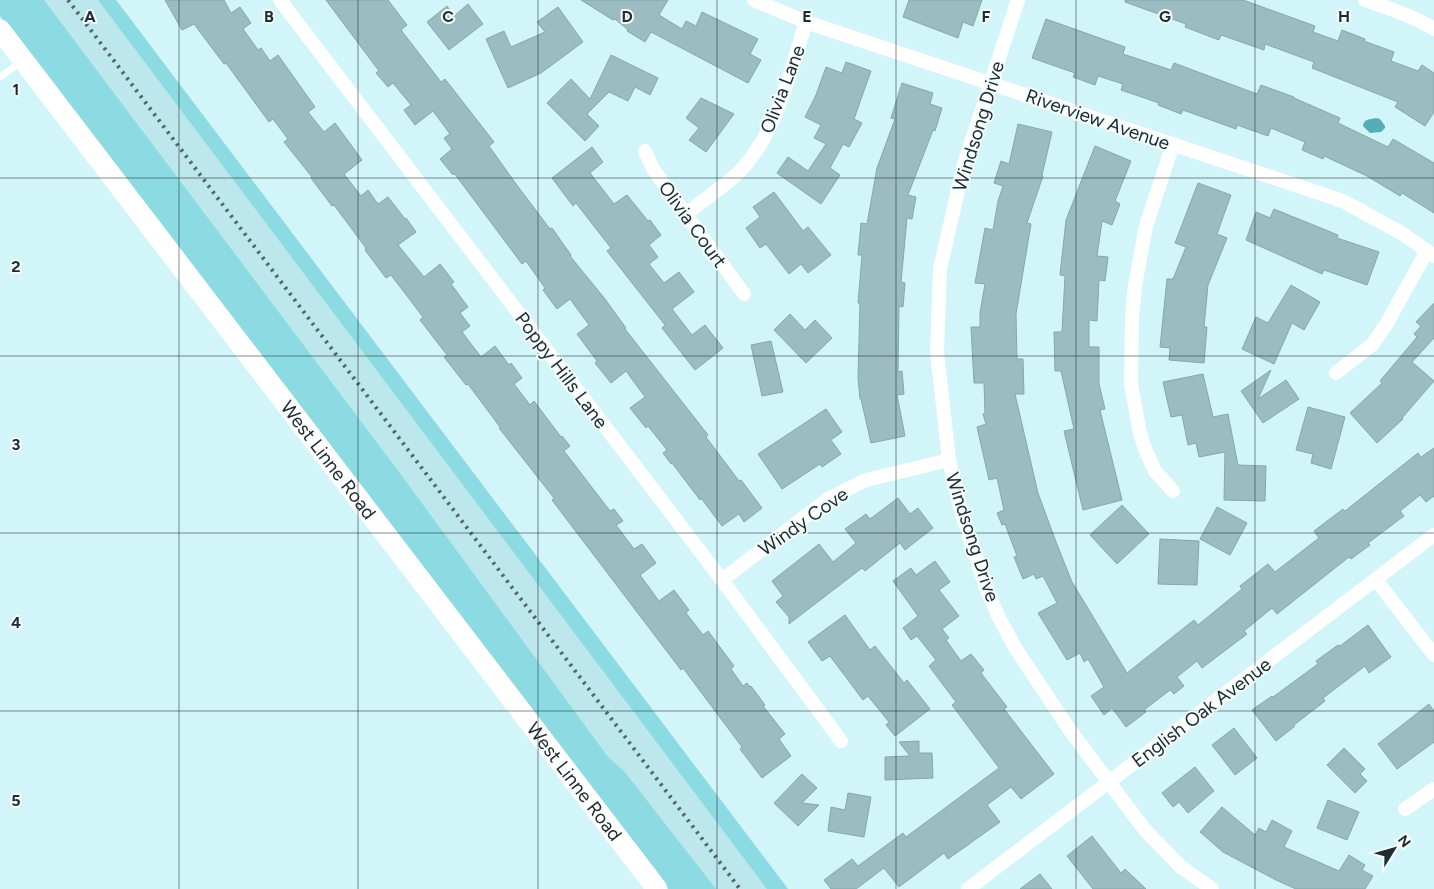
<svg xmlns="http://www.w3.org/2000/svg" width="1434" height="889" viewBox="0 0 1434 889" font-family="Figtree,sans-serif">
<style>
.built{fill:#bce7ec}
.green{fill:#8cdbe3}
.water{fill:#55adb5}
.building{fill:#9bbdc1;stroke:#86a7ab}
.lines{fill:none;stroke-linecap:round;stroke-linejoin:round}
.lane{stroke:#fff;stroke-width:7}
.street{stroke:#fff;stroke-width:14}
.primary{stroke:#fff;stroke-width:21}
.rail{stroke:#536669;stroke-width:4;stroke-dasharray:2.5 5;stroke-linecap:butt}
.grid{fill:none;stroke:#202d2f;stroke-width:1;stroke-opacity:0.55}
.labels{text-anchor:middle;stroke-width:4;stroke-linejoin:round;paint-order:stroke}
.street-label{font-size:19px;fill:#202d2f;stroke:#f5fcfd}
.grid-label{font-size:16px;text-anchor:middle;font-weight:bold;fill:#202d2f;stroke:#f5fcfd;stroke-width:4;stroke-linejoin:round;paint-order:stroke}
</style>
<rect width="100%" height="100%" fill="#d2f5f9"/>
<path class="built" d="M0 0H116L788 889H668L0 16Z"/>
<g class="green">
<path d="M0 0H44L402 476 608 757 624 771 716 889H668L0 16Z"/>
<path d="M98 0H116L788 889H767Z"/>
</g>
<path class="water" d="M1376 118 1380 119 1385 126V128L1381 132 1370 133 1363 126C1364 118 1370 120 1376 118Z"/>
<g class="building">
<path d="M165 0H224L231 13 240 7 251 23 243 29 258 50 261 48 270 61 278 55 315 107 308 112 324 132 335 123 362 160 344 174 361 196 368 190 378 204 388 197 405 219 406 218 416 232 398 245 424 277 440 264 454 282 451 284 468 307 460 313 470 326 462 332 481 357 495 346 509 365 511 363 522 378 514 384 530 405 534 401 561 437 562 436 570 446 564 451 610 511 614 509 623 521 616 525 634 549 642 544 656 563 640 575 659 601 674 590 689 610 686 613 703 635 708 631 734 666 731 669 743 686 747 683 750 687 751 686 765 705 763 706 785 734 779 739 791 756 762 778 740 749 742 747 683 668 681 670 552 500 554 498 499 428 500 427 468 384 466 385 444 357 447 355 420 320 423 317 391 275 386 278 365 250 366 248 334 205 332 206 311 178 312 177 284 142 288 139 273 119 269 122 226 63 224 64 194 24 182 30Z"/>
<path d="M326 0H388L407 25 401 30 441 82 445 79 494 142 489 146 516 184 550 229 552 228 571 255 570 256 605 299 626 328 625 329 708 435 706 437 739 481 741 480 762 508 744 522 739 514 722 526 701 498 700 500 672 463 671 464 663 453 667 450 648 426 646 428 630 408 645 397 626 371 611 383 595 363 597 361 577 334 589 325 570 299 557 309 543 290 545 288 526 261 522 264 454 173 453 175 440 159 452 149 444 138 450 134 433 111 415 125 404 110 411 105 393 83 388 87 376 73 379 71Z"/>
<path d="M581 0H668L659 15 682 29 686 21 696 26 702 12 758 39 750 54 761 60 748 83 651 32 645 42 627 31 628 30 615 19 613 20Z"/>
<path d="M909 0H982L973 26 963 22 958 38 903 17Z"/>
<path d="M1125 0H1243L1315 26 1313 32 1338 41 1342 30 1365 39 1364 41 1394 52 1391 61 1418 71 1422 65 1434 73V112L1425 126 1395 107 1398 102 1312 68 1314 62 1265 44 1264 50 1221 35 1219 40 1185 27 1186 24 1125 2Z"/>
<path d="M468 4 483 24 449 50 427 22 447 6 454 16Z"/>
<path d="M558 7 583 42 541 73 508 88 486 39 504 31 511 47 545 32 537 22Z"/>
<path d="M1046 19 1125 47 1123 54 1171 70 1174 63 1257 94 1261 85 1294 97V98L1340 118 1338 123 1388 147 1393 139 1434 163V213L1402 193 1400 196 1367 176 1324 156 1323 159 1302 150 1305 142 1271 128 1268 136 1237 125 1236 129 1183 110 1181 114 1158 105 1159 103 1121 90 1123 84 1098 76 1095 85 1073 77 1075 73 1032 58Z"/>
<path d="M611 55 658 78 650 95 635 87 628 101 609 92 587 114 599 126 585 141 547 103 571 79 590 99Z"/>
<path d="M846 62 871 71 854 119 862 123 849 147 843 144 830 168 840 175 821 204 777 173 788 157 808 171 826 144 814 138 821 125 805 117 816 95 826 67 842 73Z"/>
<path d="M902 83 933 93 930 104 942 108 935 131 933 130 908 195 916 197 912 219 907 218 901 282 905 283 903 307 899 306 898 372 902 371 904 394 897 395 905 436 871 443 861 399H860L858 378 860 303H858L862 255H858L861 223 867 224 877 168 895 119 891 118Z"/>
<path d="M701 98 734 114 706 152 689 140 699 128 686 118Z"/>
<path d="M1018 124 1052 132 1042 175 1043 176 1027 223 1031 224 1016 314 1017 359H1023L1024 394H1015L1038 493 1056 542 1072 582 1127 673 1194 620 1198 625 1242 589 1240 586 1268 564 1275 572 1319 538 1314 531 1343 509 1345 511 1418 453 1421 457 1434 448V496L1426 502 1420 495 1400 511 1404 516 1368 543 1370 545 1351 559 1349 557 1277 614 1272 608 1244 631 1247 634 1202 668 1197 661 1177 677 1184 686 1174 694 1170 690 1144 710 1146 712 1126 727 1112 708 1104 715 1091 696 1104 687 1088 659 1084 662 1080 653 1067 660 1038 613 1057 603 1043 576 1036 579 1034 574 1023 579 1014 557 1017 556 1005 524 1002 525 997 513 1004 510 997 478 989 480 977 427 986 424 983 414 985 413 984 383H974L971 327H980V313L985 284 975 283 985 228 993 230 998 201 1003 186 994 183 1001 161 1009 164Z"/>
<path d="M1095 146 1131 161 1115 201 1120 204 1112 225 1102 221 1097 256 1108 257 1105 281 1099 280 1097 321 1089 320V347H1099V384L1105 409 1100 410 1122 500 1083 510 1064 431 1074 429 1061 371H1055L1054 332H1062L1065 276 1060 275 1066 220Z"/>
<path d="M592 147 603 162 590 173 614 204 627 195 648 221 650 220 661 235 649 245 658 257 649 264 664 283 679 272 694 292 672 309 692 335 705 325 723 348 695 370 662 328 665 325 607 251 611 248 576 203 573 206 552 178Z"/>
<path d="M1198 183 1231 195 1217 234 1227 238 1208 285 1204 327H1207L1204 363 1169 360 1170 348 1160 347 1167 279H1173L1186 247 1175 243Z"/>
<path d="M774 192 803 231 808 227 831 255 808 273 801 264 789 274 766 244 760 248 746 228 760 217 753 207Z"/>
<path d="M1274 209 1338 235 1337 238 1379 252 1367 285 1324 270 1322 274 1246 240 1256 212 1270 218Z"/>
<path d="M1291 285 1320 302 1304 330 1292 323 1274 364 1242 349 1256 317 1268 323Z"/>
<path d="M1434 303V338L1412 362 1434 381 1402 418 1403 419 1377 443 1350 413 1382 383 1380 381 1417 337 1414 334 1421 326 1416 322Z"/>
<path d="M790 314 805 330 815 320 832 338 806 363 774 330Z"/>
<path d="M771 341 783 392 762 396 751 345Z"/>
<path d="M1271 370 1258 399 1286 380 1299 399 1263 423 1241 391Z"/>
<path d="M1203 374 1213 417 1228 414 1238 465 1266 466 1265 501 1224 500 1225 452 1199 457 1196 443 1188 445 1182 415 1171 417 1163 382Z"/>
<path d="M1308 407 1345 417 1331 469 1311 463 1313 454 1296 450Z"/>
<path d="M826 409 842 432 831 440 841 454 822 467 820 464 782 489 758 454Z"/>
<path d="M898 498 910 514 918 508 933 528 905 550 900 543 865 571 862 568 789 624V617L776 602 783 596 772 581 819 544 833 562 856 543 845 529 866 514 870 519Z"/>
<path d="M1122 505 1149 534 1117 564 1090 535Z"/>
<path d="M1217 507 1247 523 1230 555 1200 539Z"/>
<path d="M1160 539 1199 541 1197 585 1158 584Z"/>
<path d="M935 561 950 582 939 590 959 616 942 629 949 638 946 640 961 661 971 654 984 670 981 673 1007 707 1004 709 1054 774 1021 799 1011 787 987 805 1000 822 948 859 944 853 899 887 884 868 856 889H831L824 880 852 859 858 866 903 833 906 837 999 768 952 705 956 702 929 666 936 660 917 636 911 640 903 628 918 616 893 581 911 568 916 575Z"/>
<path d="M845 615 870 650 875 646 904 683 907 680 930 709 895 736 886 725 889 722 868 696 863 700 830 656 822 661 808 642Z"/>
<path d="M1368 625 1391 657 1369 673 1365 666 1323 698 1325 701 1294 725 1295 726 1276 741 1252 710 1272 696 1273 697 1318 664 1316 661 1338 645 1340 646Z"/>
<path d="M1429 704 1434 711V742L1397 769 1378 744Z"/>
<path d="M1234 728 1257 758 1235 775 1212 745Z"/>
<path d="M919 741V753H932L933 778 885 780V757L910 756 899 742Z"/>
<path d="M1344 748 1365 769 1360 774 1367 781 1355 793 1327 765Z"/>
<path d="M1195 767 1214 791 1188 813 1179 802 1173 807 1162 793Z"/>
<path d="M802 774 817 788 802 803 819 805 798 826 774 803Z"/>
<path d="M848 793 871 797 864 837 828 831 831 807 845 810Z"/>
<path d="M1328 800 1359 812 1347 840 1317 828Z"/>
<path d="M1222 807 1255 835 1259 828 1266 832 1272 820 1292 831 1284 847 1339 871 1349 855 1365 865 1362 870 1373 876 1365 889H1296L1276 880 1223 852 1200 832Z"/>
<path d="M1092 836 1121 873 1125 869 1146 889H1093L1067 856Z"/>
<path d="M1040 874 1052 889H1020Z"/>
</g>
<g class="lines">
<path class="lane" d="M0 77 21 62"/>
<g class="street">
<path d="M280 0 722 580 841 741"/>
<path d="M754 0 806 22 1343 201 1403 234 1434 256"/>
<path d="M1018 0 964 164 940 269 937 352 949 460 961 511 985 585 998 616 1016 649 1069 729 1145 830 1181 867 1212 889"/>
<path d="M1365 0C1388 8 1413 16 1434 29"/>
<path d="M645 151 653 169 744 294"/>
<path d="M686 214C703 200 724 187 740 171 777 133 790 71 806 22"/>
<path d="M1336 373 1373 344 1387 323 1427 251"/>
<path d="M1173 491 1155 471 1145 449 1140 433 1131 384 1132 316 1135 286 1146 226 1173 144"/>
<path d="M722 580 828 499 866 480 949 460"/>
<path d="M1376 580 1434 655"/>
<path d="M1405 809 1434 789"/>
<path d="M968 889 1434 535"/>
</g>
<path class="primary" id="s1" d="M0 30 657 889"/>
<path class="rail" d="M68 0 740 889"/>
</g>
<path class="grid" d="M179 0V889M358 0V889M538 0V889M717 0V889M896 0V889M1076 0V889M1255 0V889M0 178H1434M0 356H1434M0 533H1434M0 711H1434"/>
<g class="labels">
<g class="street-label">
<text transform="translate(782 89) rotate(-69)" y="7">Olivia Lane</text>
<text transform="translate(1098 119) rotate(19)" y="7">Riverview Avenue</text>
<text transform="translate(978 126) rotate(-73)" y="7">Windsong Drive</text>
<text transform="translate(693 224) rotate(54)" y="7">Olivia Court</text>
<text transform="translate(562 370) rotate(53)" y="7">Poppy Hills Lane</text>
<text dy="7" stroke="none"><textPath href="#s1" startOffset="541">West Linne Road</textPath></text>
<text transform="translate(803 521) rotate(-35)" y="7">Windy Cove</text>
<text transform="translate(973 537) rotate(72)" y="7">Windsong Drive</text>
<text transform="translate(1201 712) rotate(-37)" y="7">English Oak Avenue</text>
<text dy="7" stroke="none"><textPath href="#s1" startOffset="946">West Linne Road</textPath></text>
</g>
</g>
<g class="grid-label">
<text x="90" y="22">A</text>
<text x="269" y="22">B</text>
<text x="448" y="22">C</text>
<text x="627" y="22">D</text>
<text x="807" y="22">E</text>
<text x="986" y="22">F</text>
<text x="1165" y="22">G</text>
<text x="1344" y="22">H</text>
<text x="16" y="95">1</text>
<text x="16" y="272">2</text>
<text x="16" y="450">3</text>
<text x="16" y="628">4</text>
<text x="16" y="806">5</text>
</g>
<g transform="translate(1394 849) rotate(53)" stroke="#f5fcfd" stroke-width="4" paint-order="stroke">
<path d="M0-4L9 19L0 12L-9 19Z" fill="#202d2f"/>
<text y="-8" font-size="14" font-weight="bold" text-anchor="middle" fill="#202d2f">N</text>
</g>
</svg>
